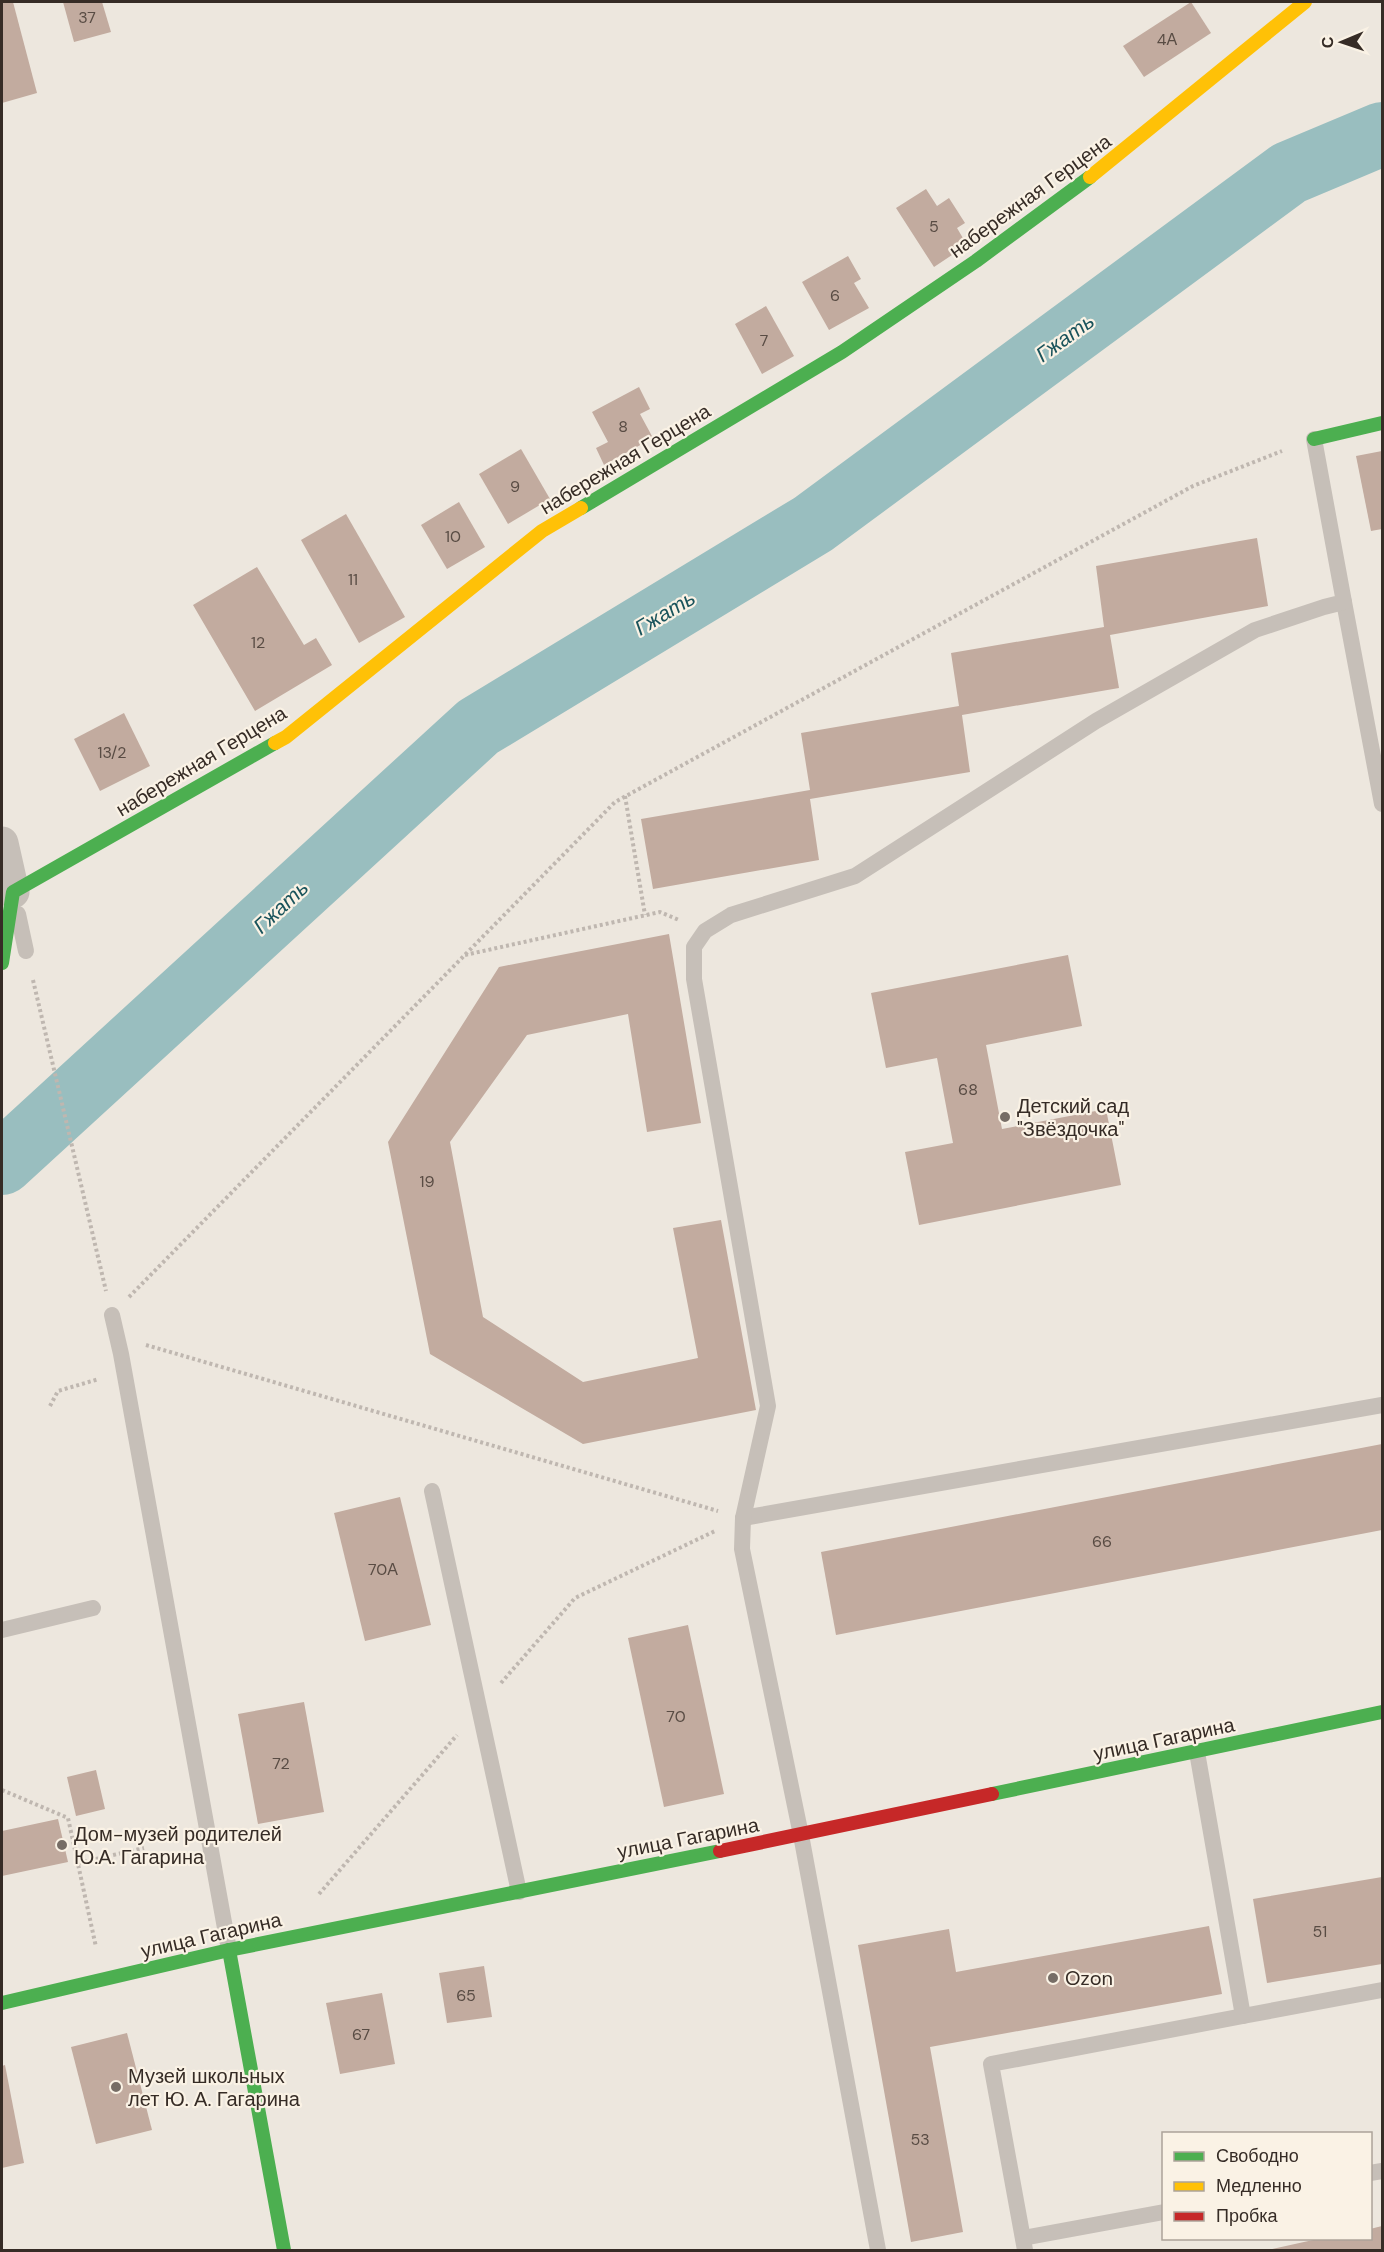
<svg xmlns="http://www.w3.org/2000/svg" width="1384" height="2252" viewBox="0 0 1384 2252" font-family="'DM Sans',sans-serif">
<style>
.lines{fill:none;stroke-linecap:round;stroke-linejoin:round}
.river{stroke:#99bebf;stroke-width:64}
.building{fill:#c2ab9f}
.path{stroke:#bfb7b0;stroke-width:4;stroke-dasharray:3 3;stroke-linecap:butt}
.lane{stroke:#c6bfb8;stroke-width:16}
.street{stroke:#c6bfb8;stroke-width:33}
.fast{stroke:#4caf50;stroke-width:14}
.slow{stroke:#ffc107;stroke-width:14}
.jam{stroke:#c62828;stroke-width:14}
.poi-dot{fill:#766d66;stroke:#faf2e5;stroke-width:2}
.labels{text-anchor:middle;stroke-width:4.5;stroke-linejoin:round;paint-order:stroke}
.number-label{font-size:16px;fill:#594c44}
.street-label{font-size:20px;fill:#362c26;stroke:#faf2e5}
.poi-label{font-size:20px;fill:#362c26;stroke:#faf2e5;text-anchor:start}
.water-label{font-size:21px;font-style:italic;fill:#19535b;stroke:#faf2e5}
</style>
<rect width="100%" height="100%" fill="#ede7de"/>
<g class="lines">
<path class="river" d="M2 1163 478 727 813 524 1289 173 1382 134"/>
</g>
<g class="building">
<path d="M2 2H13L37 93 2 103Z"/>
<path d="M63 2H102L111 32 74 42Z"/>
<path d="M1191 2 1211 33 1144 77 1123 46Z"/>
<path d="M926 189 937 206 949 198 965 223 957 228 967 245 934 267 896 208Z"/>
<path d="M848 256 861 279 854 283 869 308 829 330 802 282Z"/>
<path d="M766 306 794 356 762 374 735 324Z"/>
<path d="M639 387 650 409 640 414 653 438 604 465 596 448 608 442 592 412Z"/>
<path d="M521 449 550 499 508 524 479 474Z"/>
<path d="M1382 451V529L1371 531 1356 456Z"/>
<path d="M459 502 485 547 447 569 421 525Z"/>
<path d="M346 514 405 617 359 643 301 540Z"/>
<path d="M1257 538 1268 606 1110 635 1119 688 962 715 970 772 810 799 819 860 653 889 641 819 810 790 801 733 959 706 951 653 1104 627 1096 566Z"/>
<path d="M257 567 304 645 316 638 332 665 255 711 193 605Z"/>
<path d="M124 713 150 766 100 791 74 739Z"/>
<path d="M669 934 701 1123 647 1132 628 1014 527 1035 450 1142 483 1317 583 1382 698 1358 673 1228 721 1220 756 1410 583 1444 430 1354 388 1142 499 967Z"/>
<path d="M1068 955 1082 1026 986 1045 1002 1129 1106 1109 1121 1185 919 1225 905 1152 953 1143 937 1058 886 1068 871 993Z"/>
<path d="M1382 1444V1530L836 1635 821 1552Z"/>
<path d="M400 1497 431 1625 365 1641 334 1513Z"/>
<path d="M688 1625 724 1794 664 1807 628 1638Z"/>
<path d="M304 1702 324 1812 258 1824 238 1714Z"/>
<path d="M96 1770 105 1809 76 1816 67 1777Z"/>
<path d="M58 1819 68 1862 2 1876V1831Z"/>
<path d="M1382 1877V1964L1267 1983 1253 1899Z"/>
<path d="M1209 1926 1222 1994 930 2047 963 2232 911 2242 858 1945 949 1929 956 1972Z"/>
<path d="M484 1966 492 2017 447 2023 439 1973Z"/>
<path d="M382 1993 395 2064 340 2074 326 2003Z"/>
<path d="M127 2033 152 2130 96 2144 71 2047Z"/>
<path d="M5 2065 24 2163 2 2168V2066Z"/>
<path d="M1382 2226V2250H1268L1322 2238H1370V2229Z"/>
</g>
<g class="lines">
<g class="path">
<path d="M625 796 645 915"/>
<path d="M465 955 660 912 679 920"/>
<path d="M33 980 106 1291"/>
<path d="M129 1297 615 802 1193 486 1282 451"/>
<path d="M146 1345 718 1511"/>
<path d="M50 1406 58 1391 99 1379"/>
<path d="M501 1683 575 1598 715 1531"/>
<path d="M2 1790 68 1818 96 1947"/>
<path d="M78 1863 144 1848"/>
<path d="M319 1894 457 1735"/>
</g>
<g class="lane">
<path d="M1344 602 1382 804"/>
<path d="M18 914 26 951"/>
<path d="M112 1315 121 1354 229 1950"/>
<path d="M432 1491 519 1892"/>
<path d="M743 1518 1382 1405"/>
<path d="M2 1630 93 1608"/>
<path d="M1197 1752 1243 2016 1382 1990"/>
<path d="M1370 2173 1382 2171"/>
<path d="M1023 2238 1164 2212"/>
<path d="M878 2250 801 1835 742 1549 743 1518 768 1406 694 979V947L705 931 731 915 855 876 1096 721 1255 630 1324 607 1344 602 1314 439"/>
<path d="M1025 2250 991 2064 1243 2016"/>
</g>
<path class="street" d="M2 843 13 892"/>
<g class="fast">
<path d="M1314 439 1382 423"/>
<path d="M581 508 842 352 976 261 1090 177"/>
<path d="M2 963 13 892 275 743"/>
<path d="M992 1794 1382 1712"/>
<path d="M229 1950 284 2250"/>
<path d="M2 2003 229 1950 720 1851"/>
</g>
<g class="slow">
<path d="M1090 177 1305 2"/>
<path d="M275 743 286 737 542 531 581 508"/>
</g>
<path class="jam" d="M720 1851 992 1794"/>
</g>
<g class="poi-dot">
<circle cx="1005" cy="1117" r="6"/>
<circle cx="62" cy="1845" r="6"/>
<circle cx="1053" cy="1978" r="6"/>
<circle cx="116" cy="2087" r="6"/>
</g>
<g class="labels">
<g class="number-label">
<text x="87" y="23">37</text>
<text x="1167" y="45">4А</text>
<text x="934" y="232">5</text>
<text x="835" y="301">6</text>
<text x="764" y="346">7</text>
<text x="623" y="432">8</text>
<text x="515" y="492">9</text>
<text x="453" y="542">10</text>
<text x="353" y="585">11</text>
<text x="258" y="648">12</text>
<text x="112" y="758">13/2</text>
<text x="968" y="1095">68</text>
<text x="427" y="1187">19</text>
<text x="1102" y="1547">66</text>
<text x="383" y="1575">70А</text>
<text x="676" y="1722">70</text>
<text x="281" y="1769">72</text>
<text x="1320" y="1937">51</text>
<text x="466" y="2001">65</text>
<text x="361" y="2040">67</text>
<text x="920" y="2145">53</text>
</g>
<g class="street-label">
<text transform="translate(1030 196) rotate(-36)" y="7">набережная Герцена</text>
<text transform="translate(625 459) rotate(-31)" y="7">набережная Герцена</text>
<text transform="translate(201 761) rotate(-31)" y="7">набережная Герцена</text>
<text transform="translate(1164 1739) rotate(-12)" y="7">улица Гагарина</text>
<text transform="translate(688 1838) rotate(-11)" y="7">улица Гагарина</text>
<text transform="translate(211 1935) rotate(-13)" y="7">улица Гагарина</text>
</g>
<g class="poi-label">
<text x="1017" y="1113">Детский сад<tspan x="1017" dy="23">"Звёздочка"</tspan></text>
<text x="74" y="1841">Дом-музей родителей<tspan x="74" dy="23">Ю.А. Гагарина</tspan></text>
<text x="1065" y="1985">Ozon</text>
<text x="128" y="2083">Музей школьных<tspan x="128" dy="23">лет Ю. А. Гагарина</tspan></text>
</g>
<g class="water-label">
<text transform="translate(1065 338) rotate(-36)" y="7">Гжать</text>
<text transform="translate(665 613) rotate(-31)" y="7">Гжать</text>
<text transform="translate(281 907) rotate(-43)" y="7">Гжать</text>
</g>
</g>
<rect width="1384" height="2252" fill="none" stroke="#362c26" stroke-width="6"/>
<rect x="1162" y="2132" width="210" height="108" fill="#faf2e5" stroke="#aca399" stroke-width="1.5"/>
<rect x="1174" y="2152" width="30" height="9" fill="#4caf50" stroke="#aca399" stroke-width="1.5"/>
<text x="1216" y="2162" font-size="18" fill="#362c26">Свободно</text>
<rect x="1174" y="2182" width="30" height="9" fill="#ffc107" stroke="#aca399" stroke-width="1.5"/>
<text x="1216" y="2192" font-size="18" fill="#362c26">Медленно</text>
<rect x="1174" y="2212" width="30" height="9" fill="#c62828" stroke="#aca399" stroke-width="1.5"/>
<text x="1216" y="2222" font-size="18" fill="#362c26">Пробка</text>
<g transform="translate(1342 42) rotate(268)" stroke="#faf2e5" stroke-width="4.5" paint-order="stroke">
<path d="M0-4.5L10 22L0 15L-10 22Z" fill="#362c26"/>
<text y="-9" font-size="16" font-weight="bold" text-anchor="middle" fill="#362c26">С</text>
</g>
</svg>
